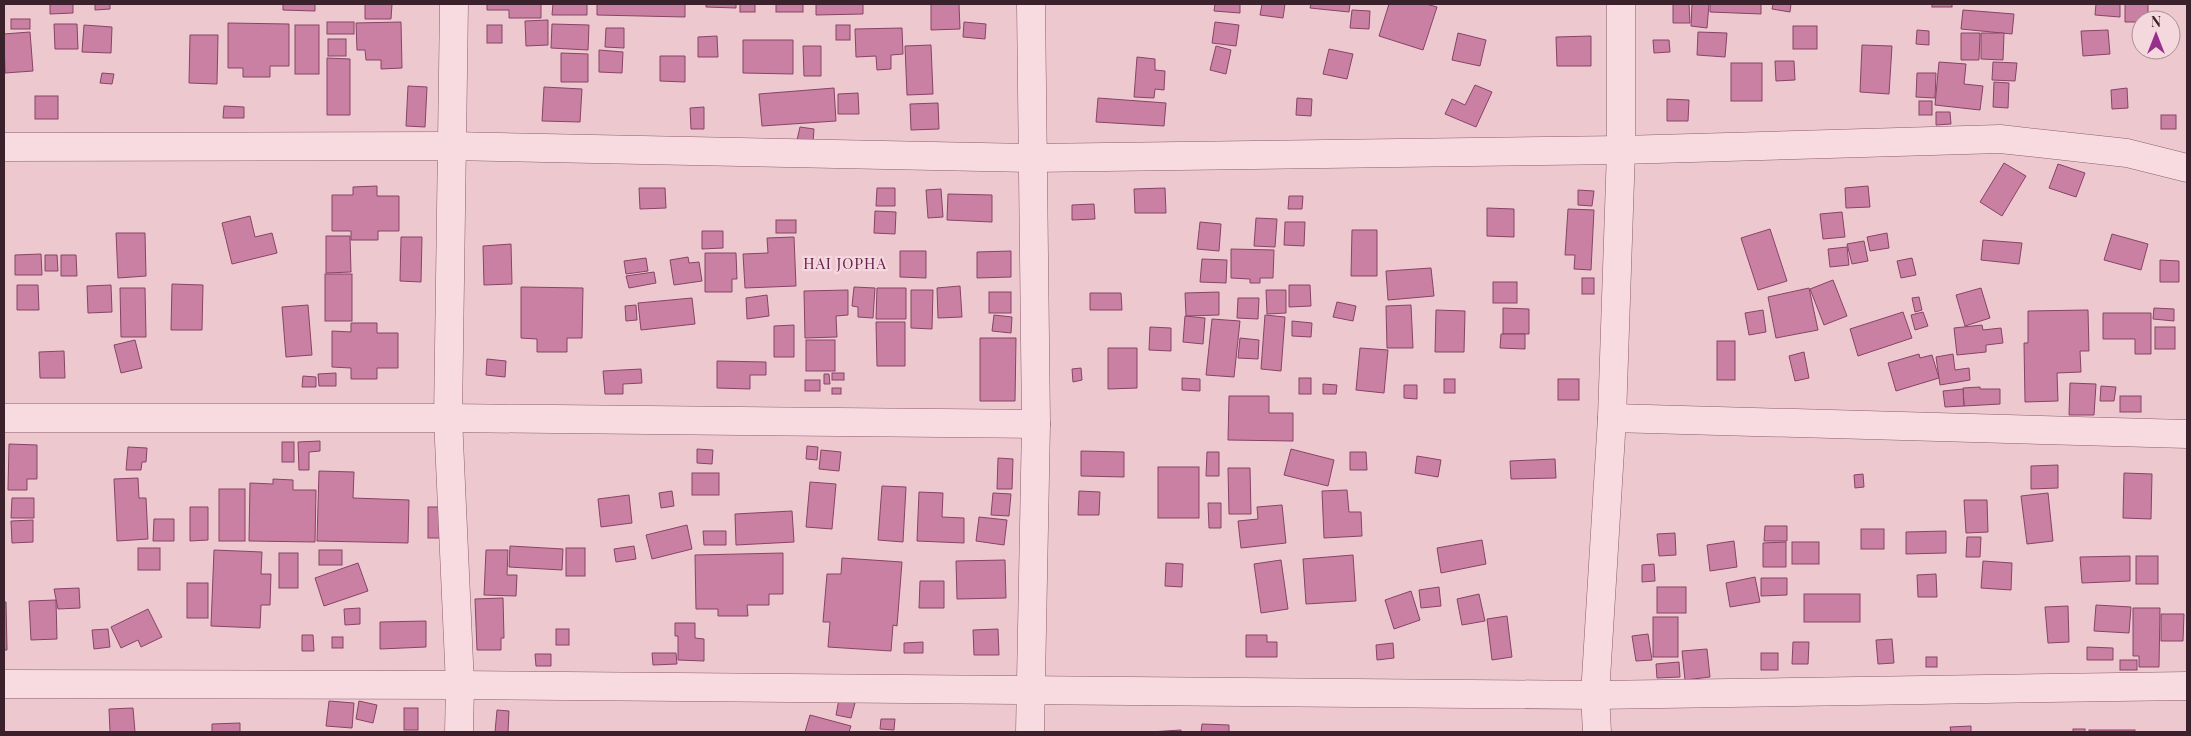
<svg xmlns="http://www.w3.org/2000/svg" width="2191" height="736" viewBox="0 0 2191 736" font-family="'Playfair Display',serif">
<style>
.building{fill:#ca80a3;stroke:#874465}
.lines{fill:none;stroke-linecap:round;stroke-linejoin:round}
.minor-casing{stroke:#895e6d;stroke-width:29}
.minor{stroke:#f8dbe1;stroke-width:28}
.labels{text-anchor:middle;stroke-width:4.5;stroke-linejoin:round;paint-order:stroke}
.neighbourhood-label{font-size:15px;letter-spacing:1px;fill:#65224f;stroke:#f5d8dd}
</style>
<rect width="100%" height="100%" fill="#edc8cf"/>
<g class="building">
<path d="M50 4H73V13L50 14Z"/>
<path d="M95 4H110V9L95 10Z"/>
<path d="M283 4H315V11L283 10Z"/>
<path d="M365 4H392L391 19H365Z"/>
<path d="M487 4H541V18H509V10H487Z"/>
<path d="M553 4H587V15H552Z"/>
<path d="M597 4H685V17L597 15Z"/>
<path d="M706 4H736V8L706 7Z"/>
<rect x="740" y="4" width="15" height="8"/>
<rect x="776" y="4" width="27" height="8"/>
<path d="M816 4H863V14L816 15Z"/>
<path d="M931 4H959L960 29 931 30Z"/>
<path d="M1215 4H1240V13L1214 11Z"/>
<path d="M1262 4H1285L1283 18 1260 15Z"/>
<path d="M1311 4H1350L1349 12 1310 8Z"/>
<path d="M1389 4H1426L1437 7 1423 50 1379 36Z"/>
<path d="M1673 4H1689L1690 23H1673Z"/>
<path d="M1692 4H1709L1707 28 1691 26Z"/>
<path d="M1710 4H1761V14L1710 12Z"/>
<path d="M1773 4H1791L1790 12 1772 9Z"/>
<rect x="1932" y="4" width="20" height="3"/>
<path d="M2096 4H2120V17L2095 15Z"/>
<path d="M2125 4H2148V20H2141V22H2125Z"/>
<path d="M1352 10 1370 11 1369 29 1350 28Z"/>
<path d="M1963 10 2014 14 2012 34 1961 29Z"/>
<rect x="11" y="19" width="19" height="10"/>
<path d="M548 20V45L526 46 525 21Z"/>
<rect x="327" y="22" width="27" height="12"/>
<path d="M401 22 402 68 381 69V60H366L365 50H357L356 23Z"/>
<path d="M964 22 986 24 985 39 963 37Z"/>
<path d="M1215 22 1239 25 1236 46 1212 43Z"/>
<path d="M228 23 289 24V66H270V77H243V68H228Z"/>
<path d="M54 24H77L78 49H55Z"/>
<path d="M552 24 589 25 588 50 551 48Z"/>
<path d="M84 25 112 27 111 53 82 52Z"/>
<rect x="295" y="25" width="24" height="49"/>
<rect x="487" y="25" width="15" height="18"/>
<rect x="836" y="25" width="14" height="15"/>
<rect x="1793" y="26" width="24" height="23"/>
<path d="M606 28H624V48L605 47Z"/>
<path d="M902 28 903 54 891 55V69L877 70 876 56 856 57 855 29Z"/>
<path d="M1917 30 1929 31V45L1916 44Z"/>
<path d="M2108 30 2110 54 2083 56 2081 31Z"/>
<path d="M30 32 33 71 5 73 4 34Z"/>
<path d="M1698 32 1727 33 1725 57 1697 55Z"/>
<path d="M1458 33 1486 40 1480 66 1452 60Z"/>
<path d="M1961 33H1980L1979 60H1961Z"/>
<path d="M1981 33H2004L2003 60 1981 59Z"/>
<path d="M190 35H218L217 84 189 83Z"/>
<path d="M717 36 718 57H698V37Z"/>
<path d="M1591 36V66H1557L1556 37Z"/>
<rect x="328" y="39" width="18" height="17"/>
<path d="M743 40H793V74L743 73Z"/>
<path d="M1653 40H1669L1670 52 1654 53Z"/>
<path d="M931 45 933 94 907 95 905 46Z"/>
<path d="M1862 45 1892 46 1889 94 1860 92Z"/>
<path d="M803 46H821V76H804Z"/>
<path d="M1216 46 1231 50 1226 74 1210 70Z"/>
<path d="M1329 49 1353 54 1347 79 1323 74Z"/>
<path d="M599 50 623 52 622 73 599 72Z"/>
<path d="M561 53 588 54V82H561Z"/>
<path d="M660 56H685V82L660 81Z"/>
<path d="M1137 57 1155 59V70L1165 71 1164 90 1155 89 1154 98 1134 97Z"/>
<path d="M327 58 350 59V115H327Z"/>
<path d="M1775 61H1794L1795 80 1776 81Z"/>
<path d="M1939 62 1966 64 1964 84 1983 86 1980 110 1935 105Z"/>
<path d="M1993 62 2017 63 2015 81 1992 80Z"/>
<rect x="1731" y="63" width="31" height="38"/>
<path d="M102 73 114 74 112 84 100 83Z"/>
<path d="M1917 73H1936L1935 98 1916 97Z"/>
<path d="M1994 82 2009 83 2008 108 1993 107Z"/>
<path d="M1475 85 1492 92 1476 127 1445 114 1452 99 1465 105Z"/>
<path d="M408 86 427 87 425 127 406 126Z"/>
<path d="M544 87 582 89 580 122 542 121Z"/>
<path d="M834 88 836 121 762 126 759 94Z"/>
<path d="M2127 88 2128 108 2112 109 2111 90Z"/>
<path d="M858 93 859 114H838V94Z"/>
<rect x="35" y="96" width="23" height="23"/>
<path d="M1098 98 1166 103 1164 126 1096 122Z"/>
<path d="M1297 98 1312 99 1311 116 1296 115Z"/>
<path d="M1667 99 1689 100 1688 121H1667Z"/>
<rect x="1919" y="101" width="13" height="14"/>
<path d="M938 103 939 129 911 130 910 104Z"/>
<path d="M224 106 244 107V118H223Z"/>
<path d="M704 107V129H691L690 108Z"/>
<path d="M1936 112H1950L1951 124 1936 125Z"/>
<rect x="2161" y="115" width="15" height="14"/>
<path d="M800 127 814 129 813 143 797 140Z"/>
<path d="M2004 163 2026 176 2002 216 1980 202Z"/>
<path d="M2058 164 2085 173 2076 197 2049 188Z"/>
<path d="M377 186V196H399V231H378V240H351V231H332V195H353V187Z"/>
<path d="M1868 186 1870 207 1846 208 1845 188Z"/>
<path d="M639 188H665L666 208 640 209Z"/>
<path d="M877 188H895V206H876Z"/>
<path d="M1165 188 1166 213H1135L1134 189Z"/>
<path d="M941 189 943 217 928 218 926 190Z"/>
<path d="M1578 190 1594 191 1592 206 1578 205Z"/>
<path d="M948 194 992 195V222L947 220Z"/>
<path d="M1289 196H1303L1302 209H1288Z"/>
<path d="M1094 204 1095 219 1072 220V205Z"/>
<path d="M1487 208 1514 209V237L1487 236Z"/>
<path d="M1568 209 1594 210 1591 270 1574 269 1575 255H1565Z"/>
<path d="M875 211 896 212 895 234 874 233Z"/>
<path d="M1842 212 1845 237 1823 239 1820 214Z"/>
<path d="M250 216 255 237 272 233 277 253 232 264 222 223Z"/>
<path d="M1256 218 1277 219 1275 247 1254 246Z"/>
<rect x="776" y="220" width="20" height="13"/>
<path d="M1200 222 1221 224 1219 251 1197 249Z"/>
<path d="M1285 222H1305L1304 246 1284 245Z"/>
<path d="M1770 229 1787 281 1758 290 1741 238Z"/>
<path d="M1352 230H1377V276H1351Z"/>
<path d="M702 231H723V248L702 249Z"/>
<path d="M116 233H145L146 276 118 278Z"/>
<path d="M1887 233 1889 248 1870 251 1867 237Z"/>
<path d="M2112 234 2148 244 2141 270 2104 260Z"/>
<path d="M326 236H350L351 272 326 273Z"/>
<path d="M401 237H422L421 282 400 281Z"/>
<path d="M794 237 796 286 745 288 743 254 768 253 767 238Z"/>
<path d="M1983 240 2022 243 2019 264 1981 260Z"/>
<path d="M1864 241 1868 261 1852 264 1847 244Z"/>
<path d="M511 244 512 284 484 285 483 246Z"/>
<path d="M1847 247 1849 265 1830 267 1828 249Z"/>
<path d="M1231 249 1274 250 1273 278H1260V283H1250V279L1231 278Z"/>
<path d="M900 251H926V278L900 277Z"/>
<path d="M1011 251V277L977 278V252Z"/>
<path d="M705 253H736L737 279H732V292H705Z"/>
<path d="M41 254 42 275H15V255Z"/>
<path d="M45 255H57L58 271H45Z"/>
<path d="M61 255H76L77 276H61Z"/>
<path d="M688 257 689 263 699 262 702 281 674 285 670 260Z"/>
<path d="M646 258 648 271 626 274 624 261Z"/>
<path d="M1912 258 1916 275 1901 278 1897 261Z"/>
<path d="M1202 259 1227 260 1226 283 1200 282Z"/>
<path d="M2160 260 2179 261V282H2160Z"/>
<path d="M1431 268 1434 296 1388 300 1386 271Z"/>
<path d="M654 272 656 283 629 288 626 276Z"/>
<rect x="325" y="274" width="27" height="47"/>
<rect x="1582" y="278" width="12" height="16"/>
<path d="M1833 280 1847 316 1824 325 1810 289Z"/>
<rect x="1493" y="282" width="24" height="21"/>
<path d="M172 284 203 285 202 330H171Z"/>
<path d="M17 285H38L39 310H17Z"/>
<path d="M111 285 112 312 88 313 87 286Z"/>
<path d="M1289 285H1310L1311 306 1289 307Z"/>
<path d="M960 286 962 317 938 318 937 288Z"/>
<path d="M521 287 583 288 582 338H567V352H537V339L521 338Z"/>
<path d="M854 287 875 288 873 318 858 317V307L852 306Z"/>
<path d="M120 288H145L146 337H121Z"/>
<path d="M877 288H906V319H876Z"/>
<path d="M1809 288 1818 330 1776 338 1768 297Z"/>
<path d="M1981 288 1990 318 1965 326 1956 295Z"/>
<path d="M848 290V315L836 316 837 337 805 338 804 291Z"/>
<path d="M911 290H933L932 329 911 328Z"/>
<path d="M1266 290H1286V313L1267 314Z"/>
<rect x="989" y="292" width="22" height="21"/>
<path d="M1219 292V315L1186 316 1185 293Z"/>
<path d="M1090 293H1121L1122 310H1090Z"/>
<path d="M767 295 769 316 747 319 746 298Z"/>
<path d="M1919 297 1922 310 1915 312 1912 298Z"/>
<path d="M692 298 695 324 641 330 638 303Z"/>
<path d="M1238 298H1259L1258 319 1237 318Z"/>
<path d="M1337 302 1356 306 1353 321 1333 317Z"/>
<path d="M308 305 312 355 286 357 282 307Z"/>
<path d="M636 305 637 320 626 321 625 306Z"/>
<path d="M1411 305 1413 348H1387L1386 306Z"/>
<path d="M1503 308 1529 309V334H1503Z"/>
<path d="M2154 308 2174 309V321L2153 319Z"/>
<path d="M1436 310 1465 311 1464 352H1435Z"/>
<path d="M1763 310 1766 332 1749 335 1745 313Z"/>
<path d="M2088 310 2089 351H2080L2081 372 2057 373 2058 401 2025 402 2024 343H2028V311Z"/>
<path d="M1903 312 1912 338 1858 356 1850 329Z"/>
<path d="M1923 312 1928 326 1915 330 1911 315Z"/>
<path d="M2103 313H2151V354H2135V339H2103Z"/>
<path d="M994 315 1012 317 1011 333 992 331Z"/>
<path d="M1265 315 1285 317 1281 371 1261 369Z"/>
<path d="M1185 316 1205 318 1203 344 1183 342Z"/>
<path d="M1212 319 1240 321 1234 377 1206 375Z"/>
<path d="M1292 321 1312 323 1311 337 1292 336Z"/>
<path d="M876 322H905V366H877Z"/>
<path d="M351 323H377V333H398V368H377V379H351V368L332 367V331L351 332Z"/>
<path d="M794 325V357H774V326Z"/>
<path d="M1982 325 1983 330 2001 328 2003 343 1986 345V352L1957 355 1954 328Z"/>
<path d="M1150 327 1171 328V351L1149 350Z"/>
<rect x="2155" y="327" width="20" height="22"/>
<path d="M1501 334H1525V349L1500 348Z"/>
<path d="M980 338H1016L1015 401H980Z"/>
<path d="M1240 338 1259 340 1258 359 1238 358Z"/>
<path d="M135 340 142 368 121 373 114 345Z"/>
<rect x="806" y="340" width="29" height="31"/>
<rect x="1717" y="341" width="18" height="39"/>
<path d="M1108 348H1137V388L1108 389Z"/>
<path d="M1360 348 1388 350 1384 393 1356 390Z"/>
<path d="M64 351 65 378H40L39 352Z"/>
<path d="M1804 352 1809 378 1795 381 1789 356Z"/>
<path d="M1919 354 1920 358 1932 355 1939 378 1896 391 1888 363Z"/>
<path d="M1953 354 1955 370 1969 368 1970 380 1940 385 1936 357Z"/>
<path d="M487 359 506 361 505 377 486 375Z"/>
<path d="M717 361 766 362V375H750V389L717 388Z"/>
<path d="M1081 368 1082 380 1073 382 1072 369Z"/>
<path d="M641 369 642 383 623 384V394H605L603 371Z"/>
<path d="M336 373V386H319L318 374Z"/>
<rect x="832" y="373" width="12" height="7"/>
<path d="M824 374H829L830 384H824Z"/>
<path d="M303 376 316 377V387H302Z"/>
<path d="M1182 378 1200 379V391L1182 390Z"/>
<rect x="1299" y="378" width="12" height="16"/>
<rect x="1444" y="379" width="11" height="14"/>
<rect x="1558" y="379" width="21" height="21"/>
<rect x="805" y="380" width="15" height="11"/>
<path d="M2070 383 2096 384 2094 415H2069Z"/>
<path d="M1323 384 1337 385 1336 394H1323Z"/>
<path d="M1404 385H1417V399L1404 398Z"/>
<path d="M2101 386 2116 387 2114 401H2100Z"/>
<path d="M1980 387V389H2000V404L1964 406 1963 388Z"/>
<rect x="832" y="388" width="9" height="6"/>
<path d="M1963 389 1964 406 1945 407 1943 391Z"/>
<path d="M1229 396H1269V413H1293V441L1228 440Z"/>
<rect x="2120" y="396" width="21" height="16"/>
<path d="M320 441V451L309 452V470H299L298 442Z"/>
<rect x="282" y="442" width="12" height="20"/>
<path d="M9 444 37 445V479H27V490H8Z"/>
<path d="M807 446 818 447 817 460 806 459Z"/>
<path d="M128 447 147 448 146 462H142L141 470H126Z"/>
<path d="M697 449 713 450 712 464 697 463Z"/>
<path d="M1291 449 1334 460 1328 486 1284 475Z"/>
<path d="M821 450 841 452 839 471 819 469Z"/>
<path d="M1081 451 1124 452V477L1081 476Z"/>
<path d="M1207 452H1219V476H1206Z"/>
<path d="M1350 452H1366L1367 470H1350Z"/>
<path d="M1417 456 1441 460 1438 477 1415 473Z"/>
<path d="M998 458 1013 459 1012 489H997Z"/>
<path d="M1555 459 1556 478 1511 479 1510 461Z"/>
<path d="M2058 465V488L2031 489V466Z"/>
<rect x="1158" y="467" width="41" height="51"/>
<path d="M1228 468H1250L1251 514H1229Z"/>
<path d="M319 471 354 472 353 498 409 500 408 543 317 541Z"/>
<rect x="692" y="473" width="27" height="22"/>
<path d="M2124 473 2152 474 2151 519 2123 518Z"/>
<path d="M1863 474 1864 487 1855 488 1854 475Z"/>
<path d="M138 478 139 498H146L148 539 117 541 114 479Z"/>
<path d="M273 479 293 480V490H316L315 542 249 541 250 483 273 484Z"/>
<path d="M810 482 836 484 832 529 806 527Z"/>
<path d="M882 486 906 487 903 542 878 540Z"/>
<rect x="219" y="489" width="26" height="52"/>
<path d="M1347 490 1349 512H1361L1362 536 1324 538 1322 491Z"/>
<path d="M672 491 674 506 661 508 659 493Z"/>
<path d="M1079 491 1100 492 1099 515H1078Z"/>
<path d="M919 492 943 493 942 517 964 518V543L917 541Z"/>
<path d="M993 493 1011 494 1009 516 991 515Z"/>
<path d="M2048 493 2053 541 2027 544 2021 496Z"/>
<path d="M629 495 632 523 601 527 598 499Z"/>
<path d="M12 498H34V518H11Z"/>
<path d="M1964 500H1987L1988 532 1966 533Z"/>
<path d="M1208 503H1221V528H1209Z"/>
<path d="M1282 505 1286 543 1241 548 1238 521 1258 519 1257 507Z"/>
<path d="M190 507H208V540L190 541Z"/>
<rect x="428" y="507" width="14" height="31"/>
<path d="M792 511 794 542 736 545 735 514Z"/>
<path d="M979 517 1007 520 1004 545 976 541Z"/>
<path d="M154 519H174V541H153Z"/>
<path d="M33 520V542L12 543 11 521Z"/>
<path d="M687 525 692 549 652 559 646 535Z"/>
<path d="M1765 526H1787V541H1764Z"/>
<rect x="1861" y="529" width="23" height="20"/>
<path d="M703 531H726V545H704Z"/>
<path d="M1946 531V553L1906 554V532Z"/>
<path d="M1675 533 1676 555 1659 556 1657 534Z"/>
<path d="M1967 537H1981L1980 557H1966Z"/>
<path d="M1482 540 1486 564 1441 573 1437 548Z"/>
<path d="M1734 541 1737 567 1710 571 1707 545Z"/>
<path d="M1786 542V567H1763V543Z"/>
<rect x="1792" y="542" width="27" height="22"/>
<path d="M510 546 563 549 562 570 509 567Z"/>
<path d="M634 546 636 559 616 562 614 549Z"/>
<rect x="138" y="548" width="22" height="22"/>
<rect x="566" y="548" width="19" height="28"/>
<path d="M214 550 262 552 261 574H271L270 605H261L260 628 211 626Z"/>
<rect x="319" y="550" width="23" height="15"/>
<path d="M486 550H508L507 575H517L516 596 484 595Z"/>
<rect x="279" y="553" width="19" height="35"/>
<path d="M783 553V594H769V605H747L748 616H718V609H696L695 555Z"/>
<path d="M1353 555 1356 601 1306 604 1303 559Z"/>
<path d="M2130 556V581L2082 583 2080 557Z"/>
<rect x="2136" y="556" width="22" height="28"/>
<path d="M842 558 902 562 897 626 893 625 891 651 828 647 830 622H823L827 574H841Z"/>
<path d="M1005 560 1006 598 957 599 956 561Z"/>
<path d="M1281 560 1288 609 1261 613 1254 564Z"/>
<path d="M1983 561 2012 563 2011 590 1981 588Z"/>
<path d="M358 563 368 591 324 606 315 578Z"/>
<path d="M1166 563 1183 564 1182 587 1165 586Z"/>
<path d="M1654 564 1655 581 1642 582V565Z"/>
<path d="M1936 574 1937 597H1918L1917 575Z"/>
<path d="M1755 577 1760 602 1730 607 1726 583Z"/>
<path d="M1761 578H1787V595L1761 596Z"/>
<path d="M920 581H944V608H919Z"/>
<rect x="187" y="583" width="21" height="35"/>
<path d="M1439 587 1441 606 1421 608 1419 590Z"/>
<rect x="1657" y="587" width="29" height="26"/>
<path d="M79 588 80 608 58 609 54 589Z"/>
<path d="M1411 591 1420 620 1394 629 1385 600Z"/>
<path d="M1479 594 1485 621 1462 625 1457 599Z"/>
<rect x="1804" y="594" width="56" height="28"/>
<path d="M503 598 504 638H501V650H477L475 599Z"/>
<path d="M56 600 57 639 31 640 29 601Z"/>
<path d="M4 602H6L7 650H4Z"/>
<path d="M2096 605 2131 607 2129 633 2094 631Z"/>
<path d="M2068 606 2069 642 2048 643 2045 607Z"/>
<path d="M360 608V624L345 625 344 609Z"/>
<path d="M2133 608H2160L2159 667H2139V656H2133Z"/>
<path d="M148 609 162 637 141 647 138 640 121 648 111 627Z"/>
<path d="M2161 614H2184L2183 641H2161Z"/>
<path d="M1507 616 1512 657 1492 660 1487 619Z"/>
<rect x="1653" y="617" width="25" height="40"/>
<path d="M426 621V647L380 649V622Z"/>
<path d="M675 623H695V638L704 639V661L678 660V636H675Z"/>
<path d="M108 629 110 647 94 649 92 630Z"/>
<rect x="556" y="629" width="13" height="16"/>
<path d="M998 629 999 655H974L973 630Z"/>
<path d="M1648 634 1652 660 1636 661 1632 636Z"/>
<path d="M302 635H313L314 651H302Z"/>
<path d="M1246 635H1267V642H1277V657H1246Z"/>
<rect x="332" y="637" width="11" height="11"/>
<path d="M1892 639 1894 663 1878 664 1876 640Z"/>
<path d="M923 642V653H904V643Z"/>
<path d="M1793 642H1809L1808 664H1792Z"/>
<path d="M1393 643 1394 658 1377 660 1376 645Z"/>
<path d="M2087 647 2113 648V660H2087Z"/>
<path d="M1707 649 1710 677 1685 680 1682 651Z"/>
<path d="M652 653H676L677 664 653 665Z"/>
<rect x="1761" y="653" width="17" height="17"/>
<path d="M535 654H551V666H536Z"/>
<rect x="1926" y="657" width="11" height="10"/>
<rect x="2120" y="660" width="17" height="10"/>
<path d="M1679 662 1680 677 1657 678 1656 664Z"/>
<path d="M839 699 855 703 851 718 836 715Z"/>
<path d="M329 701 354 703 352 728 326 726Z"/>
<path d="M359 701 377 705 373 723 356 719Z"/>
<path d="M133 708 135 732H110L109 709Z"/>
<rect x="404" y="708" width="14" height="22"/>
<path d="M497 710 509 711 508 732H495Z"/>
<path d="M810 715 851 726 849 732H805Z"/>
<path d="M881 719H895L894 730 880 729Z"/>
<path d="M240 723V732H212V724Z"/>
<path d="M1202 724 1229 725V732H1201Z"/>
<path d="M1971 726V732H1951L1950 727Z"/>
<rect x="2073" y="729" width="12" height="3"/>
<path d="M1181 730V732H1150Z"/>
<rect x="2089" y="730" width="46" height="2"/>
</g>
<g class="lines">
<defs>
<g id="minor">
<path d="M454 4 448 418 460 685 459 732"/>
<path d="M4 147 450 146 1032 158 1621 150 2000 139 2127 153 2187 168"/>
<path d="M4 418H448L1036 424"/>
<path d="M1612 418 2187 434"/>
<path d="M4 684 460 685 1595 695 2187 686"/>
<path d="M1030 732 1036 424 1031 4"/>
<path d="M1597 732 1595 695 1612 418 1621 150V4"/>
</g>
</defs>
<use href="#minor" class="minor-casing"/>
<use href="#minor" class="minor"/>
</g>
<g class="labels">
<g class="neighbourhood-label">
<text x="845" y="269">HAI JOPHA</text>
</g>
</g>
<rect width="2191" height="736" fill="none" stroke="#3a212b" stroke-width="10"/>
<g transform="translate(2156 35)"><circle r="24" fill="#f5d8dd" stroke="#aa8f96"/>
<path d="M0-4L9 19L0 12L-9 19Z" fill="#96308b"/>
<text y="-8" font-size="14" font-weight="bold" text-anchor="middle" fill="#3a212b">N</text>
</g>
</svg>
